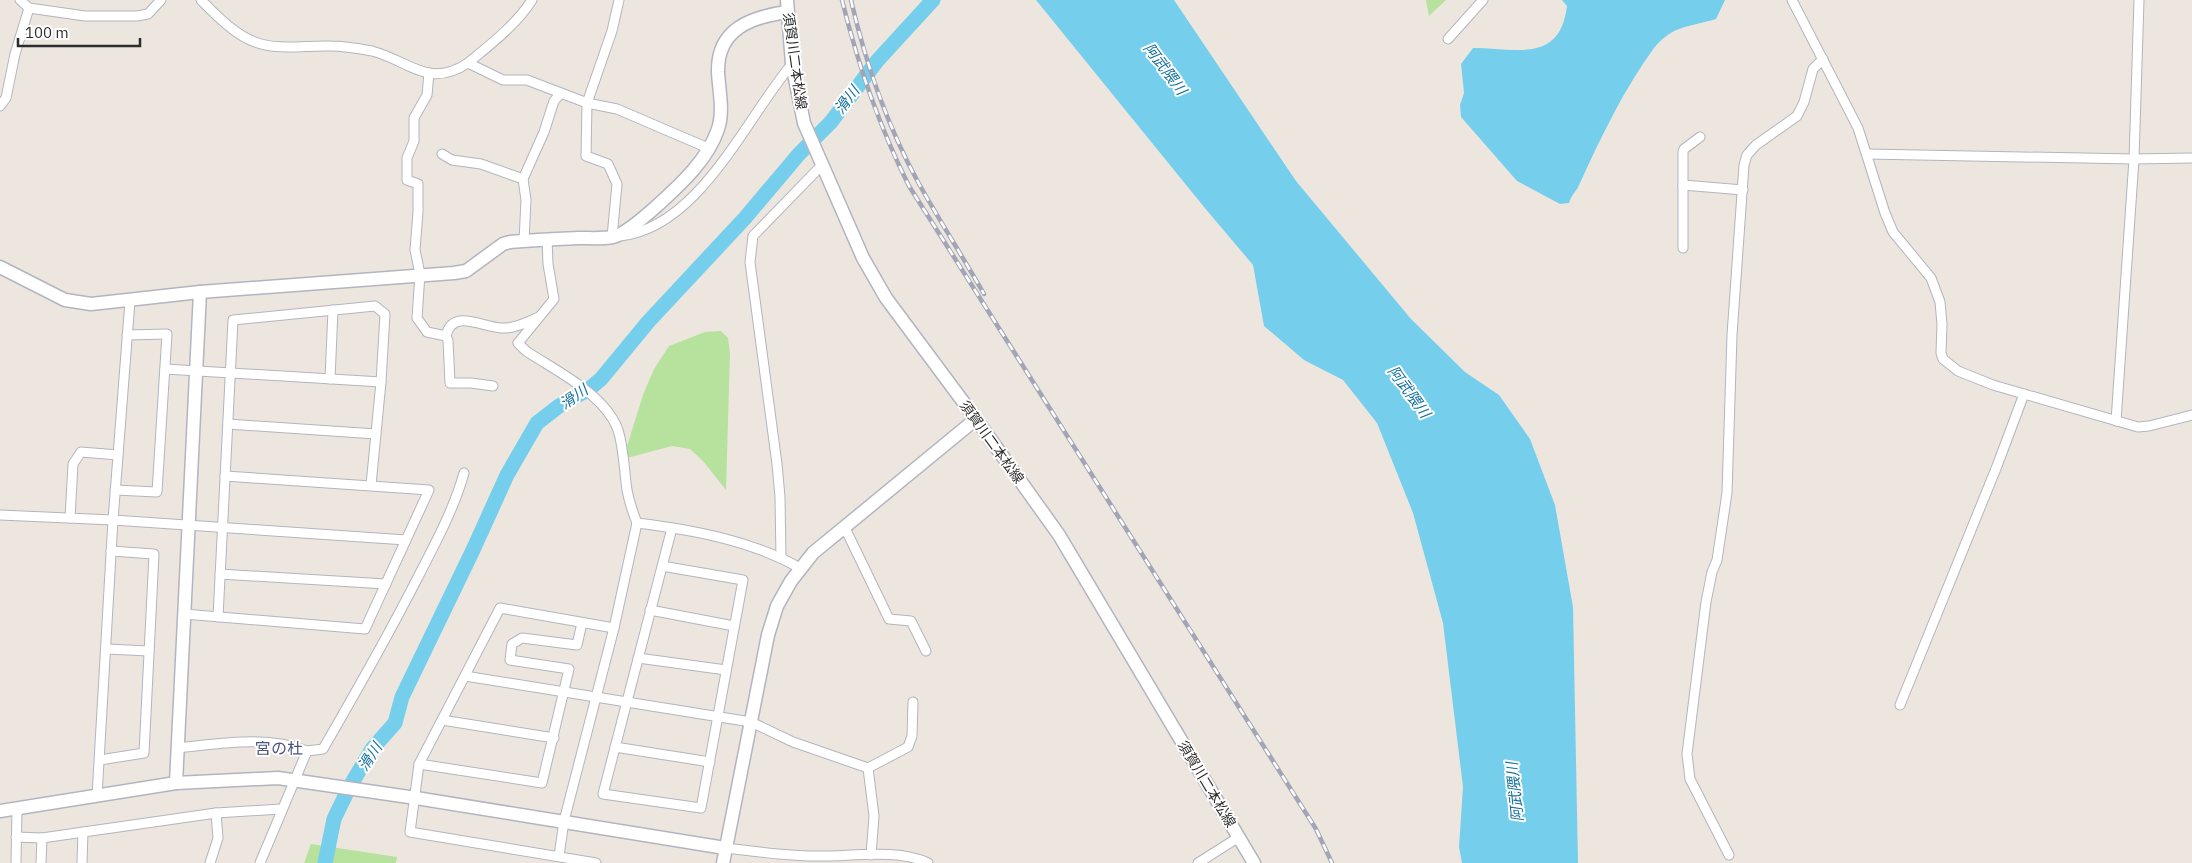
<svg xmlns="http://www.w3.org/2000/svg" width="2192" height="863" viewBox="0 0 2192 863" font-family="'IBM Plex Sans','Noto Sans JP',sans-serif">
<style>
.green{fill:#b6e29d}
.water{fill:#75cfec}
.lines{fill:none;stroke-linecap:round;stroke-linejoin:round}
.river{stroke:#75cfec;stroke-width:15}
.street-casing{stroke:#b2b5bf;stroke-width:11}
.secondary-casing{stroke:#b2b5bf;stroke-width:15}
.street{stroke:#fff;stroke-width:9}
.secondary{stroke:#fff;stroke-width:12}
.rail-casing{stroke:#a1a5b5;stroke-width:4.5}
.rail{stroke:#fff;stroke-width:2.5;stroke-dasharray:8;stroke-linecap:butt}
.labels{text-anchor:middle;stroke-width:4;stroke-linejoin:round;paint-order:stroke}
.street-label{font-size:14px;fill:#2c2c2c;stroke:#fff}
.water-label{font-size:15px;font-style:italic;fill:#116f9b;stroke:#fff}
.quarter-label{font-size:16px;fill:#4d567c;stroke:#fff}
</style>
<rect width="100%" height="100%" fill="#ede6df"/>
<g class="green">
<path d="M1426 0H1446L1429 16Z"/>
<path d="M721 331 728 338 730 353 726 490 703 461 690 449 672 446 623 459 643 395 654 369 669 346 705 332Z"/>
<path d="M311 844 397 857 396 863H304Z"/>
</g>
<g class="water">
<path d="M1036 0H1174L1296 181 1411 319 1465 372 1499 395 1530 439 1555 505 1573 607 1578 863H1462L1459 847 1463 787 1443 623 1413 513 1377 423 1343 380 1304 360 1264 326 1253 265 1204 207Z"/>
<path d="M1562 0H1725L1716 19C1689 27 1673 25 1654 48 1624 89 1601 137 1580 183 1577 191 1571 195 1569 203L1560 204 1517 181 1461 117 1460 105 1464 93 1461 64 1473 48C1515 48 1560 64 1567 6Z"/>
</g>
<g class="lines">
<path class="river" d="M325 863 334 819 349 788 372 749 395 723 402 697 473 550 507 475 537 423 559 406 589 389 601 379 648 322 745 218 799 154 831 122 877 61 933 0"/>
<defs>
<g id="street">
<path d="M20 0 29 8 85 16H137L148 14 161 0"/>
<path d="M201 0C216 15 235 35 255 42 278 51 306 45 331 46 342 46 361 49 372 51 410 61 428 89 468 63L503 80H527L587 103 617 109 708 148"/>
<path d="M1792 0 1858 128 1885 213 1893 232 1931 278 1940 302 1942 324 1941 353 1943 359 1958 371 1993 385 2138 427 2149 426 2192 415"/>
<path d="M1448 39 1483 0"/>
<path d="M468 63C491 44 516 25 532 0"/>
<path d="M429 73 427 95 414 118V141L407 158V180L418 184V212L415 250 420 274 417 318 427 332 446 336 448 341 450 383H471L493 386"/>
<path d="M0 106 6 98 15 54 29 8"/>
<path d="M442 154 452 160 481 164 523 179"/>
<path d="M1867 154 2134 159 2192 158"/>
<path d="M1683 185 1743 190"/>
<path d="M620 236C699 228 746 118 792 64"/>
<path d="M612 237 617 184 608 164 586 156 587 103 612 31 619 0"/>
<path d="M547 239 548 264 554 299 518 343 526 351C556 371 605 394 618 430 624 449 624 470 627 490 629 501 633 513 637 523"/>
<path d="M524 241 526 200 523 179 544 132 554 101 561 93"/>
<path d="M1683 248V152L1684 149 1700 137"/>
<path d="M446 336C452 308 482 327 501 328 514 329 527 322 539 317"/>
<path d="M165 369 381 382"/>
<path d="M330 379 333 310"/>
<path d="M2116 421 2134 159 2139 0"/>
<path d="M228 424 376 434"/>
<path d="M115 490 157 492 167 334 127 335"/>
<path d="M0 515 113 520 406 540"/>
<path d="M70 518 73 464 81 452 118 455"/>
<path d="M844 526 889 619 911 621 926 651"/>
<path d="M781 558 780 497 777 464 750 262 753 236 822 165"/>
<path d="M662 566 743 580 701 808 603 794 672 528"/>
<path d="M220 574 386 584"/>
<path d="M650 610 734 626"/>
<path d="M184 614 365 629 429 490 225 476"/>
<path d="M218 617 233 320 375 306 385 314 381 382 371 485"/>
<path d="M106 649 149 651"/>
<path d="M638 658 726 670"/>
<path d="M465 676 751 722 793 742 868 768"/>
<path d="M1900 705 1997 466 2024 394"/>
<path d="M442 720 554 738"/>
<path d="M615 747 710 762"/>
<path d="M177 748C220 744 266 735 307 751"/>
<path d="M100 760 144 753 154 554 111 551"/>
<path d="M419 764 542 783 569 669 510 660 512 644 522 638 577 645 582 623"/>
<path d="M97 796 113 520 130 301"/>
<path d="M16 837 42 838 216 813 281 809"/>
<path d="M725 848C755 851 784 856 814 856 849 857 897 848 928 863"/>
<path d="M871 855 874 816 868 768 908 747 912 736 913 702"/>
<path d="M1729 855 1690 779 1687 754 1706 602 1712 572 1717 560 1727 493 1732 335 1744 165 1747 155 1756 145 1797 116 1804 102 1813 69 1823 59"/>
<path d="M559 856 564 821 614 628 637 523C693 530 750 540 800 568"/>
<path d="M16 863 17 808"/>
<path d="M41 863 42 838"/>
<path d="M82 863 83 832"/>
<path d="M210 863 218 838 216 813"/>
<path d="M260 863 307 751 323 749C356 692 388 636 418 577 435 544 454 509 464 473"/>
<path d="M596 863 410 832 419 764 500 608 614 628"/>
<path d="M1198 863 1239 837"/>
</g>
<g id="secondary">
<path d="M787 0 792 64 804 123 863 258 886 298 976 419 1059 535 1254 863"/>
<path d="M0 267 65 300 91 304 200 292 454 273 466 271 503 244 510 242C533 240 556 239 579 238 590 238 602 239 613 237 626 234 649 213 659 204 682 183 708 159 718 129 724 111 719 91 718 72 717 29 751 17 787 12"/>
<path d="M176 783 200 292"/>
<path d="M0 811 176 783 278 778 416 798 725 848"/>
<path d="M723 863 768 635 777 606 791 581 813 553 976 419"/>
</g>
</defs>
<use href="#street" class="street-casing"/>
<use href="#secondary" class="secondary-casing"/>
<use href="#street" class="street"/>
<use href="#secondary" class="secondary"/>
<defs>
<g id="rail">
<path d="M842 0C858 65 879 126 909 186L1316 829 1332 863"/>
<path d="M851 0C865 61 888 127 918 182 939 220 963 257 984 294"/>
</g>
</defs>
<use href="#rail" class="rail-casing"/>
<use href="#rail" class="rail"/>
</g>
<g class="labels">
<g class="street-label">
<text transform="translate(795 61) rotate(82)" y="5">須賀川二本松線</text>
<text transform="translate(992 442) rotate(54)" y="5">須賀川二本松線</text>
<text transform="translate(1207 784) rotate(59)" y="5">須賀川二本松線</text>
</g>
<g class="water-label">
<text transform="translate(1165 69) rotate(53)" y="5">阿武隈川</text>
<text transform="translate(847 100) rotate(-53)" y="5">滑川</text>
<text transform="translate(1409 392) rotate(54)" y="5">阿武隈川</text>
<text transform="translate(574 397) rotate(-35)" y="5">滑川</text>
<text transform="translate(370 757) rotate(-57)" y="5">滑川</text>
<text transform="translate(1515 792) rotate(-96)" y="5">阿武隈川</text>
</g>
<g class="quarter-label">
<text x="279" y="754">宮の杜</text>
</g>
</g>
<path d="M18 38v8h122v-8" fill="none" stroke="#2c2c2c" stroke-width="2.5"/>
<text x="25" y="38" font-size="15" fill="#2c2c2c" stroke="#ffffff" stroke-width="4" paint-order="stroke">100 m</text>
</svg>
